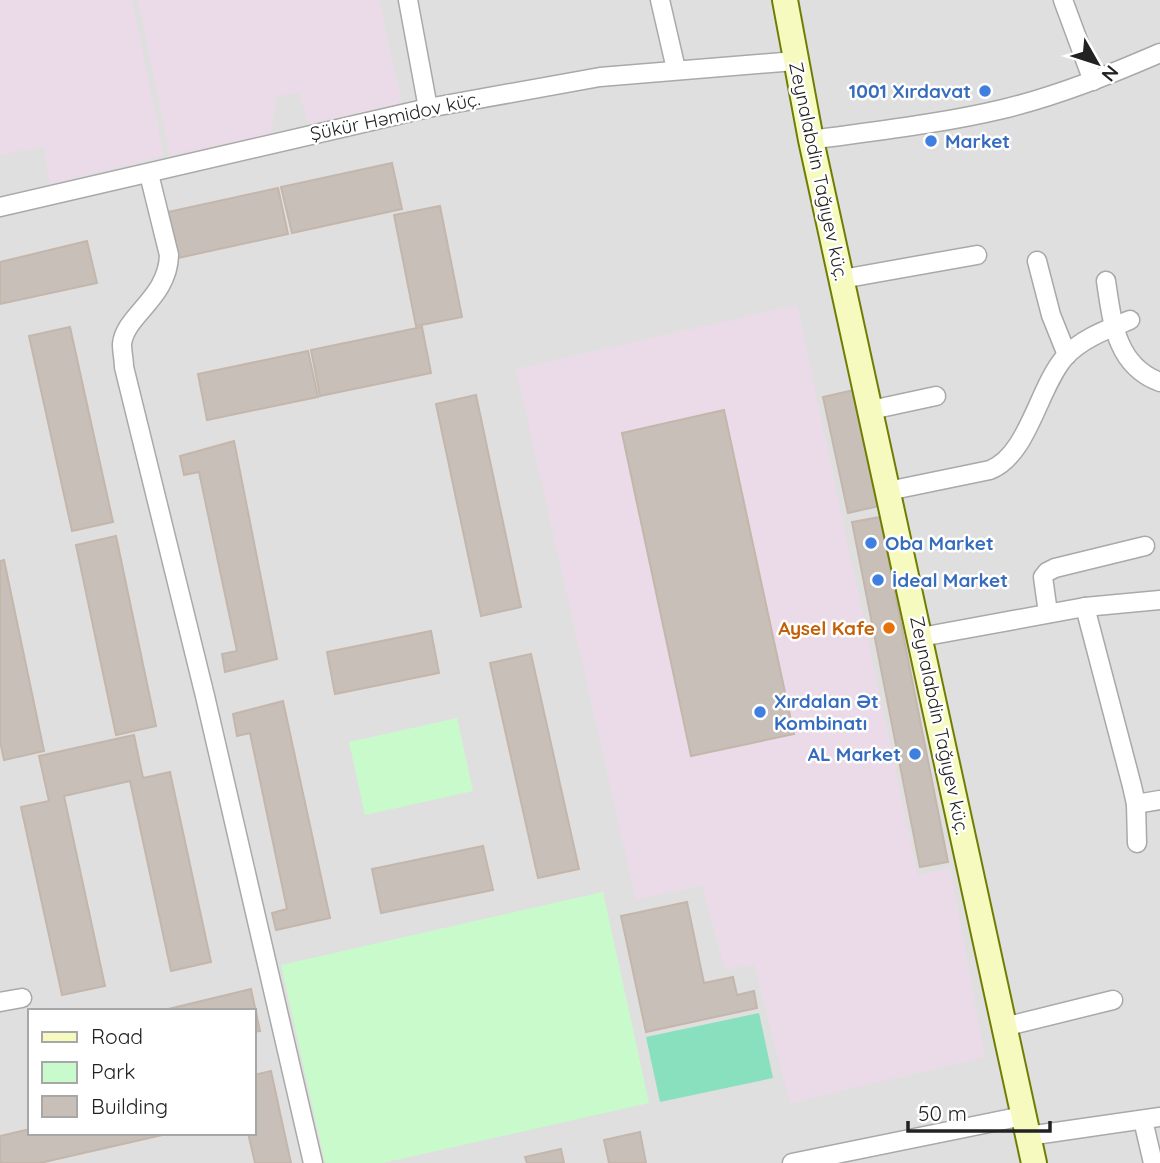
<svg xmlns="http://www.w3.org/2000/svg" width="1160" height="1163" viewBox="0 0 1160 1163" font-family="Quicksand,sans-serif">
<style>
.residential{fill:#e0dfdf;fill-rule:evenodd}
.industrial{fill:#ebdbe8}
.park{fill:#c8facc}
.pitch{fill:#88e0be}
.building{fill:#c7bfb8;stroke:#c4b6ab;stroke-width:2}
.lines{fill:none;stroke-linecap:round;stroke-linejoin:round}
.street-casing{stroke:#a9a9a9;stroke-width:21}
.secondary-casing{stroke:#707d05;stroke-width:28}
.street{stroke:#fff;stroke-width:18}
.secondary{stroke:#f7fabf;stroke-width:24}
.shop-dot{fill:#3f7fe0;stroke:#fff;stroke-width:2.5}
.food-dot{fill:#e8710a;stroke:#fff;stroke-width:2.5}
.labels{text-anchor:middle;stroke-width:5;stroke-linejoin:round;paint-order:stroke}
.shop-label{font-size:19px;font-weight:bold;fill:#366cbe;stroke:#fff;text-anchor:start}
.street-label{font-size:19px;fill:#222;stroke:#fff}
.food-label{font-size:19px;font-weight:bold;fill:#c56008;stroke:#fff;text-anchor:end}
</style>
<rect width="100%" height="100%" fill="#f2efe9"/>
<path class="residential" d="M0 0H1160V1163H0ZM30 1011H254V1133H30Z"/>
<g class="industrial">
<path d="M0 0H132L164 156 49 184 44 146 0 155Z"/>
<path d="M138 0H379L402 103 309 124 299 92 287 94 276 97 271 134 170 155Z"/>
<path d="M797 305 918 876 950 868 985 1057 790 1103 754 964 725 970 702 885 636 900 516 369Z"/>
</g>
<g class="park">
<path d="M457 718 473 791 365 815 349 742Z"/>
<path d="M603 892 649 1103 383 1163H325L281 965Z"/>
</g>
<path class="pitch" d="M759 1013 773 1078 660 1102 646 1037Z"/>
<g class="building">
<path d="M392 163 402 209 292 233 281 187Z"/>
<path d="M278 188 288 234 178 258 168 212Z"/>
<path d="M440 206 462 317 416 326 394 215Z"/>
<path d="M87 241 97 283 0 304V262Z"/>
<path d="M70 327 113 522 72 531 29 336Z"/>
<path d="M422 327 431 373 320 396 311 350Z"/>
<path d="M308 351 318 397 207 420 198 374Z"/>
<path d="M854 390 879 506 848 513 823 397Z"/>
<path d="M476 395 521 607 481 616 436 404Z"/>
<path d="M724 410 794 734 691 756 622 433Z"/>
<path d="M234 441 277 659 225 672 222 654 237 651 199 472 184 475 180 456Z"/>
<path d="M880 517 948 862 920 867 852 522Z"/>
<path d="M116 536 156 726 116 735 76 545Z"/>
<path d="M4 560 44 751 4 760 0 741V561Z"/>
<path d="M431 631 439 673 335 694 327 652Z"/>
<path d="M531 654 579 869 538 878 490 663Z"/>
<path d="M283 701 330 918 276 930 272 913 287 909 250 733 237 736 233 714Z"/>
<path d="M134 735 143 778 170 772 211 962 171 971 130 781 64 796 105 986 62 995 21 807 49 801 39 756Z"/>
<path d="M483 846 493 890 381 913 372 869Z"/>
<path d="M687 902 704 983 733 977 737 995 754 991 757 1008 646 1032 621 916Z"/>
<path d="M251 989 260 1031 254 1032V1011H160Z"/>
<path d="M271 1071 291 1163H255L248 1133H254V1075Z"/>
<path d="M30 1129V1133H171L40 1163H0V1136Z"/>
<path d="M640 1132 646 1163H609L604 1140Z"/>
<path d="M561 1149 564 1163H527L525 1157Z"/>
</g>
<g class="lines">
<defs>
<g id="street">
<path d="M408 0 428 108"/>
<path d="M660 0 676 69"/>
<path d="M1063 0 1093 81"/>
<path d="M811 140C875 131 940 124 1003 109 1057 96 1109 75 1160 53"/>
<path d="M149 174 169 255C168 298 125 315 122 344 122 352 124 360 124 367L205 696 313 1163"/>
<path d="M0 207 428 108 600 77 795 61"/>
<path d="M1037 261 1051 315 1067 355"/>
<path d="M842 279 977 255"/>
<path d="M1106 281C1112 321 1116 366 1160 382"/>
<path d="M871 410 936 396"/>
<path d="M888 491 990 470C1028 455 1038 389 1064 358 1080 339 1108 329 1130 320"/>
<path d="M1085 607 1132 786 1136 804 1137 843"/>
<path d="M1048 613 1043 577 1047 572 1055 568 1145 546"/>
<path d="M921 637 1085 607 1160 600"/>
<path d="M1136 804 1160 800"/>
<path d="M0 1002 22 998"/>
<path d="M1004 1027 1113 1000"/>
<path d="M1143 1120 1153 1163"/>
<path d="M1028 1136 1160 1117"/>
<path d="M792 1163 1023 1116"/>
</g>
<path id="secondary" d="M785 0 811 140 1034 1163"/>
</defs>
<use href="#street" class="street-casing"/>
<use href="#secondary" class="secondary-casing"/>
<use href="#street" class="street"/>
<use href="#secondary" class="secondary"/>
</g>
<g class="shop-dot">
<circle cx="985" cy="91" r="7"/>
<circle cx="931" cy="141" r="7"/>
<circle cx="871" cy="543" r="7"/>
<circle cx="878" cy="580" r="7"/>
<circle cx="760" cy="712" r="7"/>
<circle cx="915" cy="754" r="7"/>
</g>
<circle class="food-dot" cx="889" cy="628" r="7"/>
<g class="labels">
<g class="shop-label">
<text x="971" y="98" text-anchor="end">1001 Xırdavat</text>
<text x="945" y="148">Market</text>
<text x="885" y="550">Oba Market</text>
<text x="892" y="587">İdeal Market</text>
<text x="774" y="708">Xırdalan Ət<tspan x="774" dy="22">Kombinatı</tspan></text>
<text x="901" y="761" text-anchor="end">AL Market</text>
</g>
<g class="street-label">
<text transform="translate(395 116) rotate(-12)" y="7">Şükür Həmidov küç.</text>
<text transform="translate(819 171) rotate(78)" y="7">Zeynalabdin Tağıyev küç.</text>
<text transform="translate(940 725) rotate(78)" y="7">Zeynalabdin Tağıyev küç.</text>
</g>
<g class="food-label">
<text x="875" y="635">Aysel Kafe</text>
</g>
</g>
<rect x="28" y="1009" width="228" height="126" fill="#ffffff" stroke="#a7a7a7" stroke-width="2"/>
<rect x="42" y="1032" width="35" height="10" fill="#f7fabf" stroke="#a7a7a7" stroke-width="2"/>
<text x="91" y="1044" font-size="21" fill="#222222">Road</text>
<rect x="42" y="1062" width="35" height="21" fill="#c8facc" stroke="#a7a7a7" stroke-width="2"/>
<text x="91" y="1079" font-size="21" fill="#222222">Park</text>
<rect x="42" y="1096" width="35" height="21" fill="#c7bfb8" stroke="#a7a7a7" stroke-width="2"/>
<text x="91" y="1114" font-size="21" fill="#222222">Building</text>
<g transform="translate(1097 63) rotate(129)" stroke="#ffffff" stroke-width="5" paint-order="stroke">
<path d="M0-5L12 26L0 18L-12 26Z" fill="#222222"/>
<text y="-10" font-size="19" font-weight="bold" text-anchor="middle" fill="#222222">N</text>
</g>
<path d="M908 1121v10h142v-10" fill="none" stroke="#222222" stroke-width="3.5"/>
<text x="918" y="1121" font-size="21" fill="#222222" stroke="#ffffff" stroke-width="5" paint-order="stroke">50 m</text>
</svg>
